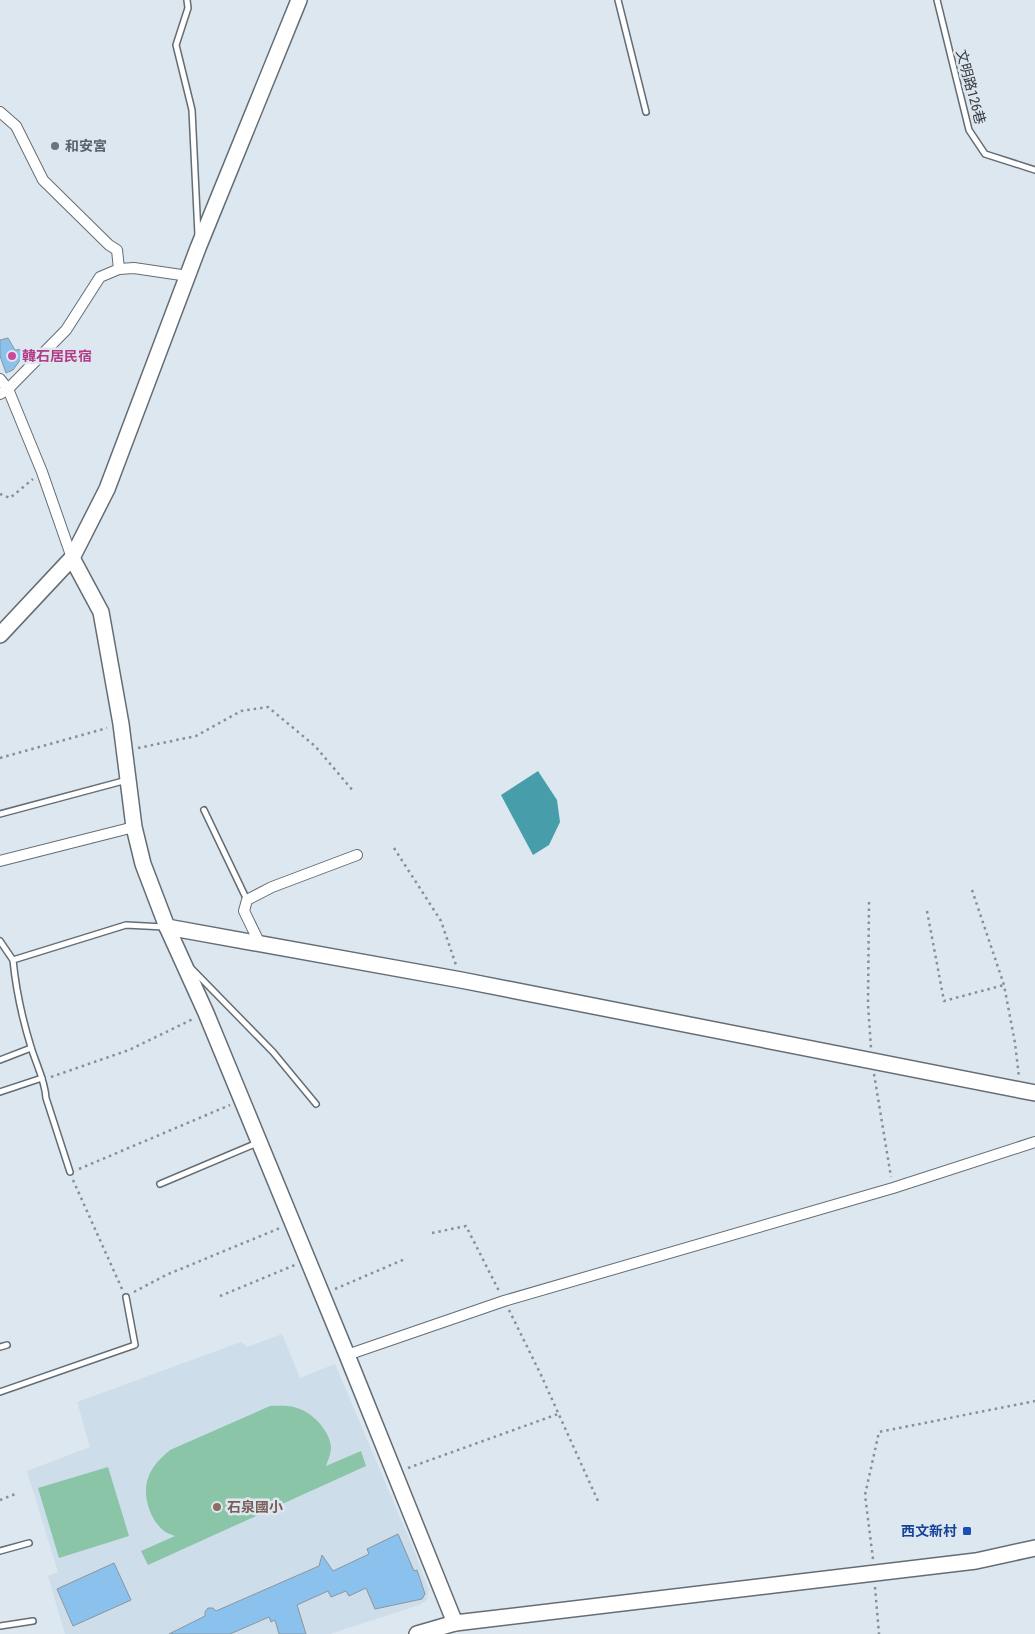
<svg xmlns="http://www.w3.org/2000/svg" width="1035" height="1634" viewBox="0 0 1035 1634" font-family="'Roboto Condensed','Noto Sans TC',sans-serif">
<style>
.built{fill:#cdddea}
.green{fill:#8ac5a7}
.water{fill:#479eaa}
.building{fill:#8ac1ed;stroke:#8c959d}
.lines{fill:none;stroke-linecap:round;stroke-linejoin:round}
.lane-casing{stroke:#646d74;stroke-width:8}
.street-casing{stroke:#646d74;stroke-width:12}
.secondary-casing{stroke:#646d74;stroke-width:18}
.path{stroke:#888f95;stroke-width:2.5;stroke-dasharray:2.5 4;stroke-linecap:butt}
.lane{stroke:#fff;stroke-width:5}
.street{stroke:#fff;stroke-width:10}
.secondary{stroke:#fff;stroke-width:15}
.worship-dot{fill:#6b7280;stroke:#dde7ef;stroke-width:2}
.hotel-dot{fill:#d1479c;stroke:#dde7ef;stroke-width:2}
.education-dot{fill:#8d6e63;stroke:#dde7ef;stroke-width:2}
.transit-dot{fill:#1a4fb4;stroke:#dde7ef;stroke-width:2}
.labels{text-anchor:middle;stroke-width:5;stroke-linejoin:round;paint-order:stroke}
.street-label{font-size:14px;fill:#373b3e;stroke:#dde7ef}
.worship-label{font-size:14px;font-weight:bold;fill:#5b616d;stroke:#dde7ef;text-anchor:start}
.hotel-label{font-size:14px;font-weight:bold;fill:#b23c85;stroke:#dde7ef;text-anchor:start}
.education-label{font-size:14px;font-weight:bold;fill:#785e54;stroke:#dde7ef;text-anchor:start}
.transit-label{font-size:14px;font-weight:bold;fill:#164399;stroke:#dde7ef;text-anchor:end}
</style>
<rect width="100%" height="100%" fill="#dde7ef"/>
<path class="built" d="M282 1334 300 1378 335 1364 411 1543 429 1590 427 1600 419 1605 330 1634H65L48 1576 58 1572 27 1471 90 1447 77 1402 241 1342 247 1347Z"/>
<g class="green">
<path d="M270 1406C278 1406 289 1405 297 1408 312 1412 330 1431 331 1447 331 1454 328 1460 326 1466L361 1451 366 1466 148 1565 141 1551 175 1536C172 1535 167 1533 164 1531 150 1520 142 1495 148 1478 152 1466 161 1458 170 1450Z"/>
<path d="M108 1467 129 1536 59 1558 38 1488Z"/>
</g>
<path class="water" d="M538 771 557 800 560 822 549 845 533 855 501 795Z"/>
<g class="building">
<path d="M8 338 15 350 28 349 13 370 6 373 0 356V340Z"/>
<path d="M398 1534 414 1571 417 1570 425 1594 422 1599 375 1609 366 1588 349 1596 346 1591 331 1597 328 1591 297 1605 306 1634H279L275 1620 271 1622 269 1617 230 1634H169L205 1616V1612L208 1608H213L216 1611 319 1566 322 1555 333 1571 369 1554 367 1549Z"/>
<path d="M114 1563 131 1600 73 1626 57 1589Z"/>
</g>
<g class="lines">
<defs>
<g id="lane">
<path d="M187 0 188 8 176 45 192 110 198 235"/>
<path d="M618 0 646 112"/>
<path d="M937 0 969 130 985 154 1035 170"/>
<path d="M204 810 247 900"/>
<path d="M0 814 127 780"/>
<path d="M0 941 13 960 126 925 164 927"/>
<path d="M13 960C16 990 22 1018 31 1047 36 1064 45 1080 46 1098L70 1172"/>
<path d="M192 969 273 1052 316 1104"/>
<path d="M0 1060 31 1048"/>
<path d="M0 1092 42 1078"/>
<path d="M160 1184 257 1143"/>
<path d="M0 1347 7 1345"/>
<path d="M0 1392 135 1345 126 1297"/>
<path d="M0 1551 29 1543"/>
<path d="M0 1626 33 1621"/>
</g>
<g id="street">
<path d="M0 112 16 126 43 180 109 245 117 250 119 269"/>
<path d="M0 379 8 389 42 472 72 558"/>
<path d="M0 394 8 389 66 330 100 277 119 269 134 268 188 276"/>
<path d="M0 861 134 827"/>
<path d="M260 944 244 911 247 900 272 887 357 855"/>
<path d="M347 1355 504 1301 893 1188 1035 1142"/>
</g>
<g id="secondary">
<path d="M72 558 101 612 121 724 134 827 143 864 167 927 206 1013 347 1355 455 1623"/>
<path d="M0 635 72 558 107 489 198 248 299 0"/>
<path d="M167 927 461 980 1035 1093"/>
<path d="M417 1634 455 1623 976 1561 1035 1548"/>
</g>
</defs>
<use href="#lane" class="lane-casing"/>
<use href="#street" class="street-casing"/>
<use href="#secondary" class="secondary-casing"/>
<g class="path">
<path d="M0 494 10 498 33 479"/>
<path d="M138 748 196 736 241 711 268 707 315 746 354 792"/>
<path d="M0 758 107 728"/>
<path d="M394 848 441 921 456 965"/>
<path d="M972 890 1004 985 1015 1043 1019 1077"/>
<path d="M869 902 868 1004 871 1048"/>
<path d="M927 911 944 1001 1004 985"/>
<path d="M874 1074 891 1177"/>
<path d="M51 1077 129 1050 193 1019"/>
<path d="M79 1169 230 1105"/>
<path d="M73 1180 122 1289"/>
<path d="M432 1233 466 1226 499 1291"/>
<path d="M335 1289 405 1259"/>
<path d="M134 1292 166 1275 280 1228"/>
<path d="M220 1296 295 1265"/>
<path d="M509 1310 541 1375 598 1501"/>
<path d="M408 1468 558 1414"/>
<path d="M0 1500 18 1493"/>
<path d="M873 1559 865 1495 879 1432 1035 1401"/>
<path d="M875 1587 879 1634"/>
</g>
<use href="#lane" class="lane"/>
<use href="#street" class="street"/>
<use href="#secondary" class="secondary"/>
</g>
<circle class="worship-dot" cx="55" cy="146" r="5"/>
<circle class="hotel-dot" cx="12" cy="356" r="5"/>
<circle class="education-dot" cx="217" cy="1507" r="5"/>
<rect class="transit-dot" x="962" y="1526" width="10" height="10" rx="2.5"/>
<g class="labels">
<g class="street-label">
<text transform="translate(971 87) rotate(75)" y="5">文明路126巷</text>
</g>
<g class="worship-label">
<text x="65" y="151">和安宮</text>
</g>
<g class="hotel-label">
<text x="22" y="361">韓石居民宿</text>
</g>
<g class="education-label">
<text x="227" y="1512">石泉國小</text>
</g>
<g class="transit-label">
<text x="957" y="1536">西文新村</text>
</g>
</g>
</svg>
